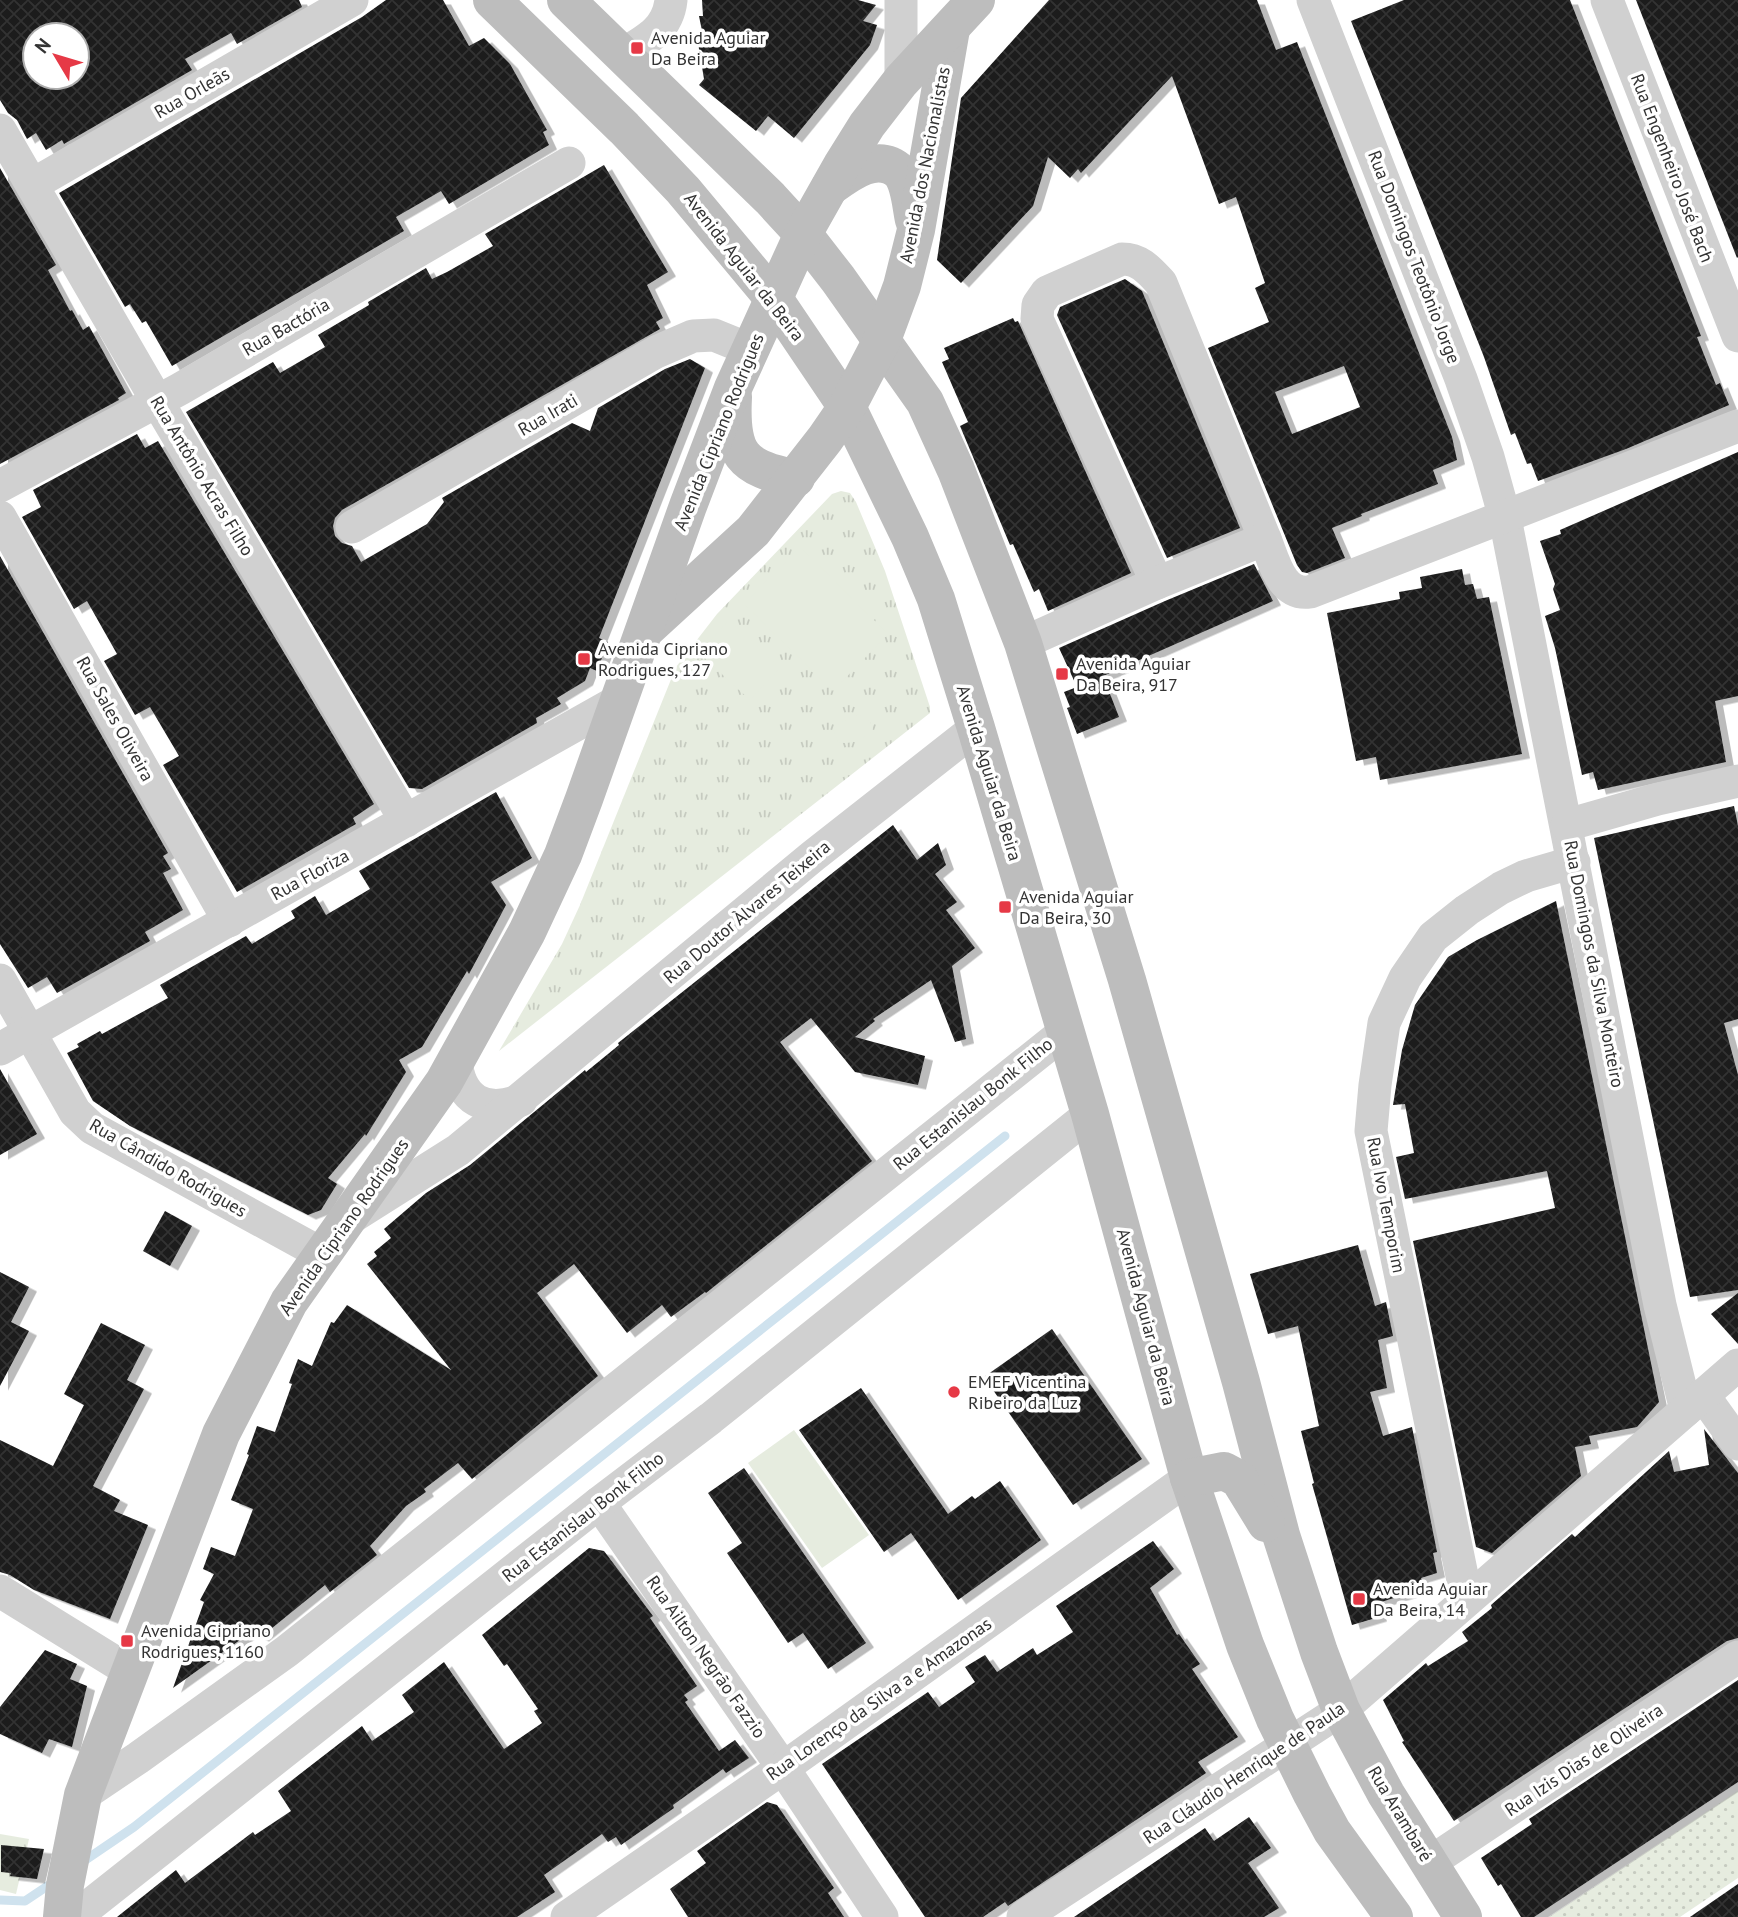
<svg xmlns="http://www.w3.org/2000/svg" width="1738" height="1917" viewBox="0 0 1738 1917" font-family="'PT Sans',sans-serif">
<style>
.grass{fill:url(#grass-dots)}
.park{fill:url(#park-tufts)}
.pitch{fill:#e6ecdf}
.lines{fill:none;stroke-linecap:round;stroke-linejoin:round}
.stream{stroke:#cfe2ee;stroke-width:9}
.building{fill:url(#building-cross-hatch);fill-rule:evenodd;filter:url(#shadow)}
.minor{stroke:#d0d0d0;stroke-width:33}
.secondary{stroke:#bdbdbd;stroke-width:38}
.poi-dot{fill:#e63946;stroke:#fff;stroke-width:2.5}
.labels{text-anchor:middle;stroke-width:7;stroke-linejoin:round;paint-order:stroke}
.poi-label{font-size:18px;fill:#333;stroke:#fff;text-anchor:start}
.street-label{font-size:18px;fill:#333;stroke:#fff}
</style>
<defs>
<pattern id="grass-dots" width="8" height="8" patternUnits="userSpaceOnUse" patternTransform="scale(1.75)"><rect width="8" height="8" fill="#e6ecdf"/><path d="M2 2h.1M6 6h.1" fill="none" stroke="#c6cbc0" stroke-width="1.8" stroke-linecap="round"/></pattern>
<pattern id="park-tufts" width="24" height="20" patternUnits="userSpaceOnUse" patternTransform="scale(1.75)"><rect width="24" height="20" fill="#e6ecdf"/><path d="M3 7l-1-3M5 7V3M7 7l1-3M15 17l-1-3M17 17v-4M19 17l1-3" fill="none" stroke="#c6cbc0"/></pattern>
<pattern id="building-cross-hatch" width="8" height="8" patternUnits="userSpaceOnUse" patternTransform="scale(1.75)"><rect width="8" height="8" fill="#1a1a1a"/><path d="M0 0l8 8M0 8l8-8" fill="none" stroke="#333"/></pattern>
<filter id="shadow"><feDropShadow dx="8" dy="4.5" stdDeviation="0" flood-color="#0004"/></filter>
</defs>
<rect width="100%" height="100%" fill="#fff"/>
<path class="grass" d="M1738 1791V1878L1680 1917H1549Z"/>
<g class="park">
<path d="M841 491 850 493 856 502 885 571 930 707V713L499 1051 562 944 580 905 676 667 717 614 832 494Z"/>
<path d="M0 1834 29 1839 16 1894 0 1890Z"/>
</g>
<g class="pitch">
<path d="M800 547 888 634 833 691 744 604Z"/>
<path d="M729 620 780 668 750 700 699 653Z"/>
<path d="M859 714 870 721 873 729C867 738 849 746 838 742L833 729C838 723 851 718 859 714Z"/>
<path d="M794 1430 869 1535 822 1568 748 1463Z"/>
</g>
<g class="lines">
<g class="stream">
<path d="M81 1863 134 1827 1005 1136"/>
<path d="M0 1900 25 1901 55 1881"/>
</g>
</g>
<g class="building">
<path d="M0 0H299L302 7 237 44 231 33 185 59 192 70 64 144 62 140 46 150 36 133 27 139 17 120 8 113 0 100ZM35 35H77V77H35Z"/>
<path d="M386 0H443L469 46 484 38 510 64 547 130 543 132 549 145 449 204 441 191 396 217 404 231 172 366 146 321 142 323 130 304 125 307 59 193 362 17Z"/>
<path d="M702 0H858L876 5 863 21 877 25 870 45 794 138 768 116 756 131 699 85 704 79 697 37 703 36 699 16H703Z"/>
<path d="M1049 0H1257L1276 50 1297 42 1452 437 1457 460 1433 470 1438 484 1361 514 1362 516 1332 528 1345 558 1307 573 1302 572 1297 565 1208 348 1269 322 1255 288 1265 283 1236 197 1219 204 1172 76 1081 173 1078 169 1070 178 1048 157 1033 206 961 283 937 260 961 98ZM1344 366 1360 407 1292 434 1275 392Z"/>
<path d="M1404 0H1570L1701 336 1697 337 1716 385 1720 383 1729 405 1626 449 1538 481 1531 463 1527 464 1515 433 1511 435 1484 357 1351 21Z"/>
<path d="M1636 0H1738V257L1737 258Z"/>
<path d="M604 165 668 272 647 285 663 318 656 322 660 329 342 510 335 518 333 526 335 536 342 543 352 546 361 562 427 524 444 502 442 498 572 423 590 431 598 408 665 369 690 359 705 368 599 638 608 642 597 671 590 668 585 681 557 698 561 704 536 718 537 723 422 789 409 788 186 412 273 362 280 373 325 347 318 335 369 305 368 302 426 268 432 279 447 272 493 246 485 234Z"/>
<path d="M0 168 56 265 48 270 70 311 72 310 83 330 89 326 126 393 118 398 119 400 0 464Z"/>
<path d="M1125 279 1142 291 1240 528 1167 558 1057 315 1060 307Z"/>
<path d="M1013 318 1015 322 1018 321 1131 573 1048 611 1039 589 1034 592 1013 544 1010 545 960 426 968 422 942 362 949 359 944 348Z"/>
<path d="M137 434 145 448 158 441 374 804 353 818 356 824 237 892 163 765 179 756 150 707 135 715 104 661 117 654 87 601 74 609 22 517 41 507 33 490Z"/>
<path d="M1738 452V696L1715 701 1726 762 1598 790 1593 772 1582 775 1555 648 1545 616 1560 610 1553 589 1555 584 1540 541 1561 534 1560 530Z"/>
<path d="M0 556 168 853 163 856 171 869 163 873 183 910 145 932 150 941 57 993 47 977 28 988 0 944Z"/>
<path d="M1254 564 1273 601 1103 676 1119 717 1077 734 1067 708 1070 707 1064 692 1077 687 1059 648 1165 601Z"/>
<path d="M1462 569 1465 585 1473 584 1477 599 1489 597 1522 754 1380 780 1376 757 1356 761 1327 613 1400 599 1399 592 1422 588 1420 577Z"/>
<path d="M496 792 532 858 491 882 506 905 497 922 469 974 467 971 422 1047 399 1060 406 1072 366 1136 365 1134 328 1178 337 1184 321 1210 308 1215 130 1126 93 1101 67 1053 79 1047 77 1044 100 1031 102 1034 168 998 160 985 246 936 252 944 295 918 291 911 315 896 326 915 370 889 359 871Z"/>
<path d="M1734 806 1738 826V1019L1724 1023 1738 1075V1290L1690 1297 1594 838Z"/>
<path d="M893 825 917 860 938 843 946 865 935 874 957 902 946 910 975 948 952 966 966 1039 955 1042 931 980 873 1019 875 1021 855 1037 925 1056 918 1085 855 1072 811 1018 780 1042 872 1161 706 1293 705 1292 671 1317 662 1305 627 1333 574 1264 537 1293 598 1376 472 1479 458 1463 424 1489 426 1492 406 1506 370 1546 377 1555 330 1592 325 1585 261 1637 251 1632 173 1688 204 1602 200 1600 214 1574 203 1569 211 1547 235 1556 253 1509 231 1500 249 1455 247 1454 257 1426 275 1432 292 1384 289 1383 298 1359 312 1366 331 1322 334 1323 347 1305 451 1370 367 1264 377 1256 374 1252 391 1238 384 1229 426 1193 470 1165 585 1070 586 1072 619 1045 618 1043Z"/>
<path d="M1556 901 1659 1402 1637 1427 1589 1436 1591 1444 1575 1447 1581 1476 1492 1553 1476 1547 1413 1241 1555 1208 1547 1171 1405 1199 1396 1157 1414 1153 1405 1104 1393 1105 1402 1050 1415 1005 1448 957 1477 940Z"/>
<path d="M0 1069 37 1134 0 1155Z"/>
<path d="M165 1211 192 1226 170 1266 143 1251Z"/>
<path d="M1358 1245 1375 1306 1386 1302 1393 1336 1378 1340 1387 1388 1370 1392 1383 1436 1412 1427 1437 1552 1433 1553 1437 1573 1421 1578 1425 1588 1375 1604 1379 1617 1352 1625 1312 1484 1314 1483 1301 1431 1319 1426 1298 1326 1268 1334 1250 1274Z"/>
<path d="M0 1272 29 1287 11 1322 29 1331 0 1386Z"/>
<path d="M1738 1293V1344L1711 1314Z"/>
<path d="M101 1323 145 1345 127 1380 144 1389 93 1486 120 1500 114 1511 148 1525 110 1619 34 1590 10 1575 0 1572V1440L53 1466 84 1405 64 1394Z"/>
<path d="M1052 1329 1142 1459 1073 1505 984 1377Z"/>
<path d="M861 1388 948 1514 972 1496 975 1499 1000 1481 1041 1540 958 1600 911 1533 884 1552 799 1430Z"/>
<path d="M1704 1429 1738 1473V1638L1727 1641 1454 1821 1402 1742 1404 1741 1383 1700 1426 1663 1428 1666 1468 1641 1462 1632 1492 1608 1491 1605 1572 1534 1575 1537 1669 1451 1674 1472 1709 1465Z"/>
<path d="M744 1468 866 1643 828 1669 803 1633 788 1643 727 1553 742 1543 708 1493Z"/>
<path d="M1153 1541 1174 1569 1150 1588 1177 1635 1179 1634 1200 1664 1192 1669 1238 1737 1198 1762 1206 1773 1008 1906 1005 1902 983 1917H925L822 1764 928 1692 939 1707 975 1682 965 1667 985 1655 997 1672 1033 1648 1037 1655 1073 1632 1056 1606Z"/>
<path d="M589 1548 604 1551 653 1616 650 1618 697 1686 684 1695 688 1700 685 1702 719 1751 735 1740 749 1758 726 1773 723 1769 673 1805 674 1808 621 1845 616 1837 608 1842 602 1834 544 1875 555 1892 517 1917H117L176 1870 185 1883 253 1832 255 1835 291 1811 278 1791 362 1726 372 1741 414 1712 402 1695 444 1662 504 1749 542 1723 534 1711 538 1709 507 1664 504 1666 482 1635Z"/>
<path d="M45 1650 77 1664 70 1679 87 1686 72 1747 49 1739 42 1753 0 1734V1707Z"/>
<path d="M1738 1680V1782L1534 1917H1521L1501 1884 1498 1886 1481 1858 1532 1824 1529 1819Z"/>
<path d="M767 1802 777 1805 834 1888 828 1893 844 1917H688L670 1889 706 1863 697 1851Z"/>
<path d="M1249 1817 1271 1848 1248 1863 1279 1908 1264 1917H1074L1205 1828 1214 1841Z"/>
<path d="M1 1845 44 1849 37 1879 10 1876 11 1873 1 1872Z"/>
<path d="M1738 1884V1917H1690Z"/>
</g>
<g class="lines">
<g class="minor">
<path d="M1313 0 1461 379 1488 457 1505 518 1660 1305 1686 1410"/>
<path d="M1607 0 1738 336"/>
<path d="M623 54C647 40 668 29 671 0"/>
<path d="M901 81V0"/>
<path d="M0 130 157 401 406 821"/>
<path d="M32 185 352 0"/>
<path d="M0 486 180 389 569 163"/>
<path d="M0 517 229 921"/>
<path d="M352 527 656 352 693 336 714 335 751 350"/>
<path d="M1157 583 1037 319 1038 305 1047 292 1122 259C1140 259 1149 270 1161 283L1265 539"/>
<path d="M1023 643 1157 583 1265 539C1274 561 1281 596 1310 592L1738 426"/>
<path d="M1567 825 1658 799 1738 781"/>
<path d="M0 980 75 1112 92 1128 322 1254"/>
<path d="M0 1049 620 700"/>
<path d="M456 1061C460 1100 485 1114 521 1100"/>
<path d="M352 1217 458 1150 813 856 976 728"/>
<path d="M1703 1395 1738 1444"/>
<path d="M599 1503 783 1768 882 1917"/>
<path d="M0 1591 131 1672"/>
<path d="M1467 1600 1371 1131 1375 1085 1384 1023 1405 978 1433 937 1467 910 1501 888 1526 876 1574 862"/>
<path d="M83 1795 138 1758 287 1651 1066 1031"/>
<path d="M1429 1863 1738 1657"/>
<path d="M75 1917 599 1503 711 1418 1090 1114"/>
<path d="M567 1917 783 1768 1189 1478"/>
<path d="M1023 1917 1341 1710 1738 1365"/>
</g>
<g class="secondary">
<path d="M492 0 624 128 683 190 774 299 847 407 910 537 936 599 976 728 1090 1114 1189 1478 1245 1645 1275 1719 1312 1794 1332 1831 1394 1917"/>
<path d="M566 0 770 198 803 234 838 279 925 402 956 470 1023 643 1127 980 1241 1382 1281 1535 1319 1652 1341 1710 1386 1794 1463 1917"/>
<path d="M830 187C849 173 878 151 900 172 910 183 911 207 914 220"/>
<path d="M733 397C730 453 741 469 796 478"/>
<path d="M645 630 753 531 825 439 847 407 882 340 902 286 916 230 951 29"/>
<path d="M1189 1478 1224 1471 1239 1479 1266 1523"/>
<path d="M62 1917 65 1885 83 1795 221 1434 289 1302 444 1082 527 932 563 855 584 799 688 506 733 388 803 234 842 165 867 125 901 81 976 0"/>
</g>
</g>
<g class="poi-dot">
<rect x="630" y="41" width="14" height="14" rx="3.5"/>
<rect x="577" y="652" width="14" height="14" rx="3.5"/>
<rect x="1055" y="667" width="14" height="14" rx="3.5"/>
<rect x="998" y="900" width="14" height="14" rx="3.5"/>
<circle cx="954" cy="1392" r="7"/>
<rect x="1352" y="1592" width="14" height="14" rx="3.5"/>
<rect x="120" y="1634" width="14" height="14" rx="3.5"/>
</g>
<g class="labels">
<g class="poi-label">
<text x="651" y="44">Avenida Aguiar<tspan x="651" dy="21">Da Beira</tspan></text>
<text x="598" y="655">Avenida Cipriano<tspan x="598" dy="21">Rodrigues, 127</tspan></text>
<text x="1076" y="670">Avenida Aguiar<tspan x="1076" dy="21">Da Beira, 917</tspan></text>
<text x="1019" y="903">Avenida Aguiar<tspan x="1019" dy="21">Da Beira, 30</tspan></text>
<text x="968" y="1388">EMEF Vicentina<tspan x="968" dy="21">Ribeiro da Luz</tspan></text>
<text x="1373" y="1595">Avenida Aguiar<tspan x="1373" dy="21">Da Beira, 14</tspan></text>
<text x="141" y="1637">Avenida Cipriano<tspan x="141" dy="21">Rodrigues, 1160</tspan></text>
</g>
<g class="street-label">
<text transform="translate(192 93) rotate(-30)" y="6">Rua Orleãs</text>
<text transform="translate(925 165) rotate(-79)" y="6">Avenida dos Nacionalistas</text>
<text transform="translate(1672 168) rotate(69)" y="6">Rua Engenheiro José Bach</text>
<text transform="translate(1414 257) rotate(69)" y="6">Rua Domingos Teotônio Jorge</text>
<text transform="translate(744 267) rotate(52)" y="6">Avenida Aguiar da Beira</text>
<text transform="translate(286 327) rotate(-30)" y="6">Rua Bactória</text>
<text transform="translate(548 415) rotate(-30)" y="6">Rua Irati</text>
<text transform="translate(719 432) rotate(-68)" y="6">Avenida Cipriano Rodrigues</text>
<text transform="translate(202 476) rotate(59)" y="6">Rua Antônio Acras Filho</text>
<text transform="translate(115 719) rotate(61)" y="6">Rua Sales Oliveira</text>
<text transform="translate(989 773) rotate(73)" y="6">Avenida Aguiar da Beira</text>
<text transform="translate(310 875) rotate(-29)" y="6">Rua Floriza</text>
<text transform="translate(747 912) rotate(-40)" y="6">Rua Doutor Àlvares Teixeira</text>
<text transform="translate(1594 964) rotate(79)" y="6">Rua Domingos da Silva Monteiro</text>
<text transform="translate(973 1104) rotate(-39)" y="6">Rua Estanislau Bonk Filho</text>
<text transform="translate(168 1168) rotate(30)" y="6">Rua Cândido Rodrigues</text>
<text transform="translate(1386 1205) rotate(79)" y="6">Rua Ivo Temporim</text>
<text transform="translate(344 1227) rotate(-55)" y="6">Avenida Cipriano Rodrigues</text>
<text transform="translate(1146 1317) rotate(75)" y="6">Avenida Aguiar da Beira</text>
<text transform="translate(583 1517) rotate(-38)" y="6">Rua Estanislau Bonk Filho</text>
<text transform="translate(706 1657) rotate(55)" y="6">Rua Ailton Negrão Fazzio</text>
<text transform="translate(879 1699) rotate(-35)" y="6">Rua Lorenço da Silva a e Amazonas</text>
<text transform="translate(1584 1760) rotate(-34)" y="6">Rua Izis Dias de Oliveira</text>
<text transform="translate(1244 1773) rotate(-34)" y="6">Rua Cláudio Henrique de Paula</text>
<text transform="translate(1400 1814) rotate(59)" y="6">Rua Arambaré</text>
</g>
</g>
<g transform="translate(56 56) rotate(308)"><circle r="33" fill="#ffffff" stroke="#adadad" stroke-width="2"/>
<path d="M0-5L12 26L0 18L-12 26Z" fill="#e63946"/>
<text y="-10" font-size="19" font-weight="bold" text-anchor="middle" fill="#333333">N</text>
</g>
</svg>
